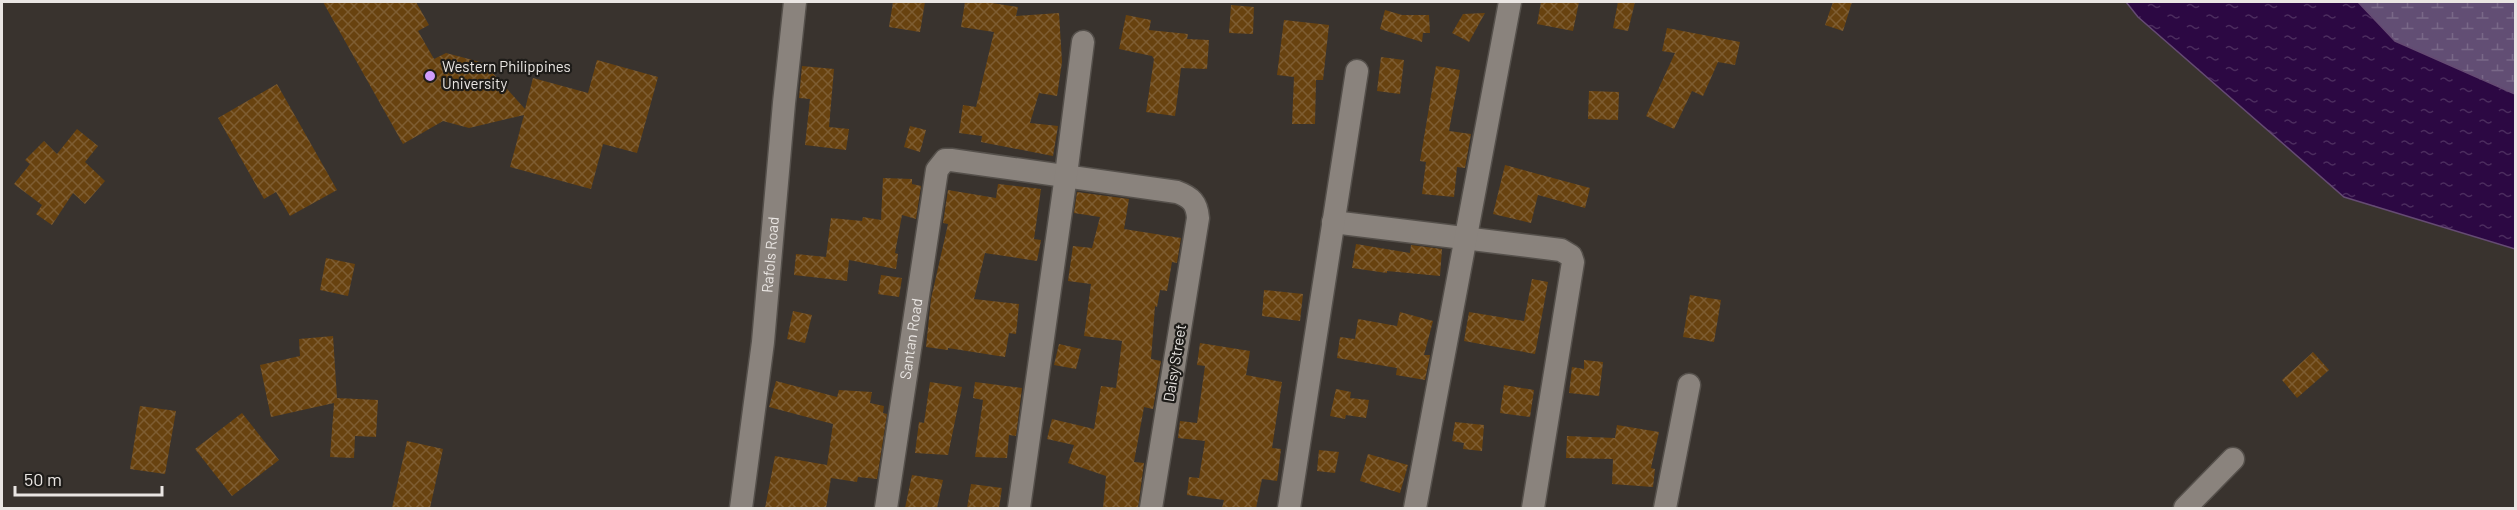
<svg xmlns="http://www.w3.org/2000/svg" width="2517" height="510" viewBox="0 0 2517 510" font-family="Barlow,sans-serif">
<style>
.wetland{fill:url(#wetland-marsh)}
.water{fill:url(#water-ripples);stroke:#654b73;stroke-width:1.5}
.building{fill:url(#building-cross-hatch)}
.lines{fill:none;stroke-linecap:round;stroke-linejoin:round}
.minor-casing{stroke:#55504b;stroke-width:25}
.minor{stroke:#8a837d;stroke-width:22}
.poi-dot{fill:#d19dfe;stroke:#1e1c19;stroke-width:2}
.labels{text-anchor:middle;stroke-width:4.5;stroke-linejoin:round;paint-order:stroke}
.poi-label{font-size:15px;fill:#eae6e3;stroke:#1e1c19;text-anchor:start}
.street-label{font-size:15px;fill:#eae6e3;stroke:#1e1c19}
</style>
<defs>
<pattern id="wetland-marsh" width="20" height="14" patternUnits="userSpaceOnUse" patternTransform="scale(1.5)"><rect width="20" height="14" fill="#624e74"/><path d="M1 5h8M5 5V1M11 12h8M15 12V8" fill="none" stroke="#796888"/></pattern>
<pattern id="water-ripples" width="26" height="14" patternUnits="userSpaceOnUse" patternTransform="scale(1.5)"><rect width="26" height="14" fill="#2c0843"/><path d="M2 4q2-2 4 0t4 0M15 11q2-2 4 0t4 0" fill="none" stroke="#4b2c5e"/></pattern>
<pattern id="building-cross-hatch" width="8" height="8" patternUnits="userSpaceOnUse" patternTransform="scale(1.5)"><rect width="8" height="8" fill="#68420f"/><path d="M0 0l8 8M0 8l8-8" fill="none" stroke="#7e5d32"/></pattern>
</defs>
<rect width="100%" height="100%" fill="#39332e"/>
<path class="wetland" d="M2358 2H2515V94L2395 41Z"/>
<path class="water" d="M2126 2H2358L2395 41 2515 94V249L2344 197 2138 17Z"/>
<g class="building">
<path d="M323 2H416L429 25 418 31 434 59 446 53 484 63 525 109 533 78 588 93 597 60 658 77 637 153 603 144 591 189 510 167 524 115 469 128 443 121 403 144Z"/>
<path d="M893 2H925L920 32 889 27Z"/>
<path d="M965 2H985L1018 7 1016 16 1059 13 1062 62 1057 96 1039 93 1030 123 1058 126 1053 156 981 142 982 136 959 133 963 105 976 107 994 32 961 27Z"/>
<path d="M1541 2H1579L1573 31 1537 24Z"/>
<path d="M1618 2H1635L1628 31 1613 28Z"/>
<path d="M1833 2H1852L1843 31 1825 25Z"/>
<path d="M1231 5 1254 7 1253 34 1229 33Z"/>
<path d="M1385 10 1402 15H1429L1430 33H1423L1422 42 1380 29Z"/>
<path d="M1485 13 1469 42 1452 33 1463 14Z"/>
<path d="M1126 15 1151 20 1149 30 1188 34 1187 39 1209 40 1207 69 1181 68 1175 116 1146 112 1154 59 1152 56 1119 49Z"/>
<path d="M1284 20 1329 25 1323 80H1316L1315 124H1292L1294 77 1277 75Z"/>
<path d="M1667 28 1740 42 1735 65 1718 62 1703 96 1692 91 1674 129 1646 116 1675 53 1662 51Z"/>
<path d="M1381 57 1404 60 1400 94 1377 91Z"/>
<path d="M802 66 834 69 829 127 849 129 846 150 805 145 810 99 799 98Z"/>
<path d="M1436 66 1460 70 1449 131 1471 134 1465 168 1457 167 1454 197 1422 194 1426 162 1420 161Z"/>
<path d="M277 84 337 190 290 216 276 192 264 199 218 118Z"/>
<path d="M1589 91 1619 92 1618 120 1588 119Z"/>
<path d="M910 126 926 130 920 152 904 147Z"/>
<path d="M77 129 98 146 85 162 105 181 85 204 73 193 52 225 36 214 42 205 14 184 30 164 25 160 44 141 57 154Z"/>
<path d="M1505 165 1590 188 1585 208 1538 195 1531 223 1493 214Z"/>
<path d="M883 178 912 179V184L921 186 916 219 902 215 895 253 898 254 896 269 849 260 847 281 794 275 796 254 826 257 831 218 862 221 863 217 881 220Z"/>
<path d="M998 184 1041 189 1034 239 1041 240 1037 261 985 253 974 299 1019 304 1016 334 1009 333 1005 357 948 348V350L926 347 931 299 948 224 943 223 948 190 996 198Z"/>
<path d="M1077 192 1129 199 1124 229 1181 238 1177 263 1172 262 1167 291 1160 290 1157 307 1155 306 1151 359 1161 361 1153 409 1144 407 1134 462 1144 463 1138 508H1103L1106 476 1068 463 1074 445 1047 439 1052 419 1094 429 1101 386 1116 388 1122 341 1084 336 1091 284 1068 281 1073 246 1092 248 1100 217 1074 213Z"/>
<path d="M1356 244 1410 253 1411 245 1442 249 1440 276 1387 271V273L1352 268Z"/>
<path d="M326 258 355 264 348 296 320 290Z"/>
<path d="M881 275 902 278 899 297 878 294Z"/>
<path d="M1532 279 1548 282 1535 354 1464 341 1469 312 1524 321Z"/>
<path d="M1264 290 1303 294 1300 321 1262 316Z"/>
<path d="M1690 295 1721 300 1714 342 1683 337Z"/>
<path d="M793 311 812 315 805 343 787 339Z"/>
<path d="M1400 312 1433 321 1424 355H1430L1425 380 1396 375 1397 368 1337 358 1340 337 1355 339 1358 319 1397 326Z"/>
<path d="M333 336 337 398 378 400 376 437 355 436 354 458 330 457 334 403 271 417 260 365 300 356 299 339Z"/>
<path d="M1200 343 1250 351 1246 375 1282 382 1272 448 1281 449 1277 481 1262 479 1256 508H1222L1224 500 1187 495 1189 477 1199 478 1205 441 1178 438 1180 421 1197 423 1205 366 1197 365Z"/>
<path d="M1059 344 1081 349 1076 369 1054 365Z"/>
<path d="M2313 352 2329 370 2297 398 2282 380Z"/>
<path d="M1584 360 1603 362 1599 396 1569 393 1572 367 1584 369Z"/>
<path d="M776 381 837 397 839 390 872 392 870 403 884 406 883 413 887 414 877 479 858 477 857 482 831 478 826 508H765L775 456 827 465 833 424 769 407Z"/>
<path d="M930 382 962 387 948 455 915 453 919 422 924 423Z"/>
<path d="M975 382 1022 388 1016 436 1009 435 1007 458 975 457 983 400 973 398Z"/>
<path d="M1504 385 1534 390 1530 417 1500 413Z"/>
<path d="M1336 389 1351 392 1350 398 1369 400 1366 418 1346 415 1345 419 1330 416Z"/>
<path d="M140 406 176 411 165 474 130 469Z"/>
<path d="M242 413 279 460 232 496 195 449Z"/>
<path d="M1455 422 1484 425 1482 451 1463 449 1464 443 1452 441Z"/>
<path d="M1617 425 1659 432 1651 468 1655 469 1653 487 1612 484 1613 459 1566 458 1567 436 1615 438Z"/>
<path d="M407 441 443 449 430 508H392Z"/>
<path d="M1319 450 1339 452 1335 473 1317 471Z"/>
<path d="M1368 454 1408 465 1400 493 1360 481Z"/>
<path d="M912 475 943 480 937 508H905Z"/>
<path d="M971 484 1002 488 999 508H967Z"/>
</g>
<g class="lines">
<defs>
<g id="minor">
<path d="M1333 222 1561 250 1571 256 1573 262 1533 508"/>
<path id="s1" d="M741 508 763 342 784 103 795 2"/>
<path id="s2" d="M886 508 937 170 945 160H951L1177 192C1191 197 1197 203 1198 218L1151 508"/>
<path d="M1019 508 1066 175 1083 42"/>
<path d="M1289 508 1357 71"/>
<path d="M1415 508 1510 2"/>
<path d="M1665 508 1689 385"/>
<path d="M2185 508 2233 459"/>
</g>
</defs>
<use href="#minor" class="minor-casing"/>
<use href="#minor" class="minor"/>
</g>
<circle class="poi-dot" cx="430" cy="76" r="6"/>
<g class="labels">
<g class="poi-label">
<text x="442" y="72">Western Philippines<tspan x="442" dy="17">University</tspan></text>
</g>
<g class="street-label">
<text dy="5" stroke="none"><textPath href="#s1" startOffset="255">Rafols Road</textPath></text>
<text dy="5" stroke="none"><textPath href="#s2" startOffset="171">Santan Road</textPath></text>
<text transform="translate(1175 363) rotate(-81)" y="5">Daisy Street</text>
</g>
</g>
<rect width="2517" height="510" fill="none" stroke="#eae6e3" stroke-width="6"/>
<path d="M15 486v9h147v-9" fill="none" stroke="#eae6e3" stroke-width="3"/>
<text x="24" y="486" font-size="18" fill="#eae6e3" stroke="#1e1c19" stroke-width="4.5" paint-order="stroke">50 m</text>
</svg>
